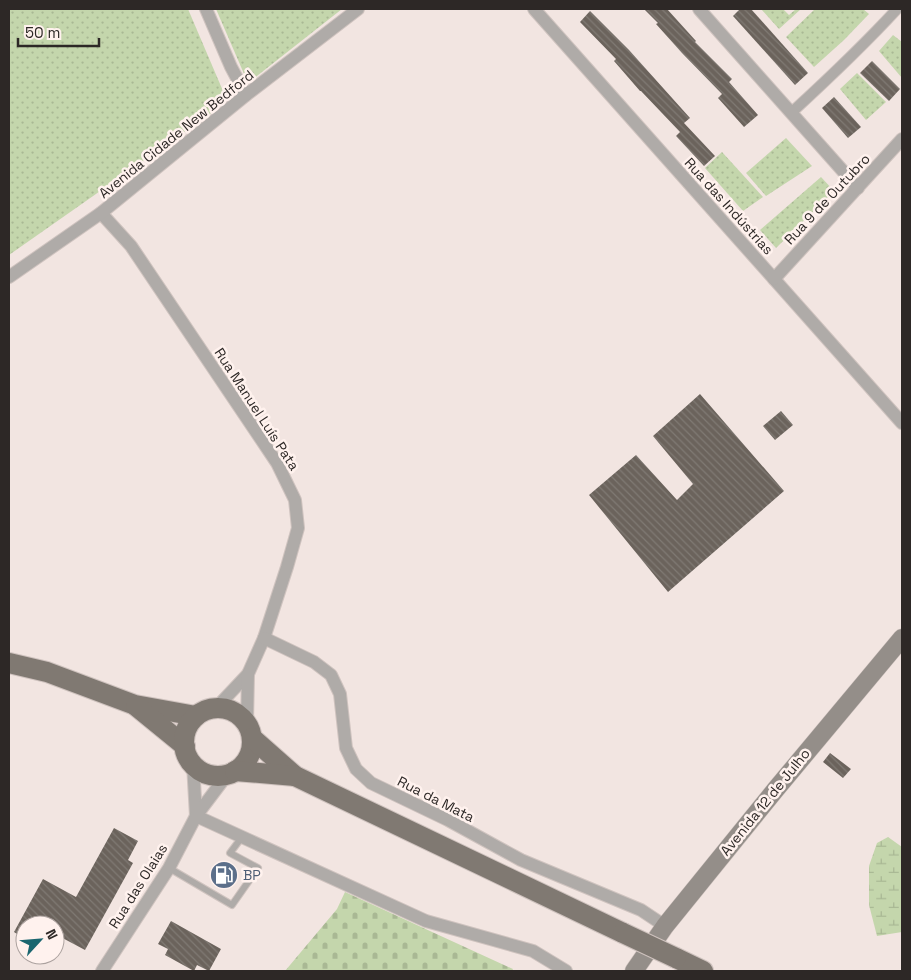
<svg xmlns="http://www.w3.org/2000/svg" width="911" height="980" viewBox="0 0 911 980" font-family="'Space Grotesk',sans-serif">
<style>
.grass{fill:url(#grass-dots)}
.wetland{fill:url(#wetland-marsh)}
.cemetery{fill:url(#cemetery-stones)}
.building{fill:url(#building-back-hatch)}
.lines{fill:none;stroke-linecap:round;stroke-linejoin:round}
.service-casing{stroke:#cfc3bf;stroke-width:8}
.pedestrian-casing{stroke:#cfc3bf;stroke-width:12}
.minor-casing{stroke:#cfc3bf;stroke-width:14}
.secondary-casing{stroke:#cfc3bf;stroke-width:19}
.primary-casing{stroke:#cfc3bf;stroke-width:22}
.service{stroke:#afaba8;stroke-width:6}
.pedestrian{stroke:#afaba8;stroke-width:10}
.minor{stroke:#afaba8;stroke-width:12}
.secondary{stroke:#948e89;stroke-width:18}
.primary{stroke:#807972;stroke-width:20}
.primary-bridge-casing{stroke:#cfc3bf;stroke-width:22;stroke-linecap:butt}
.primary-bridge{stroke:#807972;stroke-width:20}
.labels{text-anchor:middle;stroke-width:5;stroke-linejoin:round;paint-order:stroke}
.street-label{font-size:14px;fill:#2d2826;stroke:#fff2ee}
.service-label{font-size:14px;fill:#4e5e75;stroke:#fff2ee;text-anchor:start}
</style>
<defs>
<pattern id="grass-dots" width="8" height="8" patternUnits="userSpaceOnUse" patternTransform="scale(1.25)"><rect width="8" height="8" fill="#c4d6ac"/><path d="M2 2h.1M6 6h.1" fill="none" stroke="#a9b894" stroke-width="1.8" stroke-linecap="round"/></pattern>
<pattern id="wetland-marsh" width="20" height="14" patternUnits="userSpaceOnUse" patternTransform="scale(1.25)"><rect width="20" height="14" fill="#c4d6ac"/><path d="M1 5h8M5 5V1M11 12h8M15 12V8" fill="none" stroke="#a9b894"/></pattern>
<pattern id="cemetery-stones" width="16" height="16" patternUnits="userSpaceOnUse" patternTransform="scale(1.25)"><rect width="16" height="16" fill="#c4d6ac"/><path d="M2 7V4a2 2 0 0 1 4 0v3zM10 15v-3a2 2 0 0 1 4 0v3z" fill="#a9b894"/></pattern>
<pattern id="building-back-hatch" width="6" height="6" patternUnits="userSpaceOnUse" patternTransform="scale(1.25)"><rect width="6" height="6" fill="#6b635c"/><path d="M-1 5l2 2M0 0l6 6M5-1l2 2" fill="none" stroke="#807a74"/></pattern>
</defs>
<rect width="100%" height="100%" fill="#f2e5e1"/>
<g class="grass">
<path d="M9 9H188L226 98 210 114 9 255Z"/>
<path d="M216 9H342L248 83Z"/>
<path d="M761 9H783L789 15 796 9H801L779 29Z"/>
<path d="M815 9H863L869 14 844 40 814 67 786 37Z"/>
<path d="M893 35 902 42V78L879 51Z"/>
<path d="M857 73 886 102 866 120 840 89Z"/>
<path d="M786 138 812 166 766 196 746 173Z"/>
<path d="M722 152 763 197 743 211 705 168Z"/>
<path d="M821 177 834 191 776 248 760 230Z"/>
</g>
<path class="wetland" d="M888 837 902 847V932L877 936 869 905V866L877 843Z"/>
<path class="cemetery" d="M345 892 513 969 512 971H285L337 909Z"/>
<g class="building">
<path d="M644 9H667L696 41 695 42 732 79 729 82 758 115 744 127 718 98 722 94 682 53 656 24 658 23Z"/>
<path d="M740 9H751L808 73 795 85 733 16Z"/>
<path d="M590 11 629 50 690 118 684 123 715 156 704 166 676 136 680 132 641 91H640L614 61 616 59 580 22Z"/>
<path d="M872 61 900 89 889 101 860 73Z"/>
<path d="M834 97 861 127 848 138 822 108Z"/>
<path d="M700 394 784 491 668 592 589 495 636 455 677 500 693 484 653 436Z"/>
<path d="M781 411 793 425 775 440 763 426Z"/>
<path d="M830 753 851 769 843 778 823 762Z"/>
<path d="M114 828 138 841 128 860 133 863 85 950 55 934V925H25V939L14 932 43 879 76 897Z"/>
<path d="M171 921 221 949 209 971 197 965 194 971 165 955 168 949 158 944Z"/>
</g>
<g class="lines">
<defs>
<path id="service" d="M169 868 232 905 258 868 230 853 242 837"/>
<path id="pedestrian" d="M791 113C828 79 864 45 897 9"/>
<g id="minor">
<path d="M206 9 231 67 246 95"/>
<path d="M534 9 902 423"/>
<path d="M699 9 858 188"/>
<path d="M101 213 131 246 277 463 295 500 298 528 287 567 264 638 248 674 216 708"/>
<path d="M9 277 101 213 246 95 358 9"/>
<path d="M774 279 902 139"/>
<path d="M264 638 314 662 331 675 340 694 346 748 356 769 371 783 448 820 521 860 641 910 665 926"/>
<path d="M247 723 248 674"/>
<path d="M193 764 196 816"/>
<path d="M196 816 426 921 533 951 566 971"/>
<path d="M102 971 169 868 196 816 227 775"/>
</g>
<path id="secondary" d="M634 971 665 926 776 789 902 638"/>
<g id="primary">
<path d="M9 663 47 672 135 705 196 716"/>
<path d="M136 706 185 746"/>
<circle cx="218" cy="742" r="34"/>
<path d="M252 738 295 776 623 933"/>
<path d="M235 771 295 776"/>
<path d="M676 958 703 971"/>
</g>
</defs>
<use href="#service" class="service-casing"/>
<use href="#pedestrian" class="pedestrian-casing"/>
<use href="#minor" class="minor-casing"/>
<use href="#secondary" class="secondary-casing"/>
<use href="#primary" class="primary-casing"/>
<use href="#service" class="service"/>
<use href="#pedestrian" class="pedestrian"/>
<use href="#minor" class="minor"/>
<use href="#secondary" class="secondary"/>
<use href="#primary" class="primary"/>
<defs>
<path id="primary-bridge" d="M623 933 676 958"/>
</defs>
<use href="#primary-bridge" class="primary-bridge-casing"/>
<use href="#primary-bridge" class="primary-bridge"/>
</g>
<defs>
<symbol id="fuel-disc" viewBox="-11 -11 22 22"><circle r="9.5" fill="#5c6f8a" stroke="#fff2ee"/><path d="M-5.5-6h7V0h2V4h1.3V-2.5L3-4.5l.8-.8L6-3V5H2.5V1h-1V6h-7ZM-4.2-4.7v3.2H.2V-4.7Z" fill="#fff"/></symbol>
</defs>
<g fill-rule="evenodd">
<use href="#fuel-disc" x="208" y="859" width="32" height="32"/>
</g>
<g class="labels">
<g class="street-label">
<text transform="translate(176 134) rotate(-39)" y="5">Avenida Cidade New Bedford</text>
<text transform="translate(827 199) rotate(-47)" y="5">Rua 9 de Outubro</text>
<text transform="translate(729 206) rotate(48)" y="5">Rua das Indústrias</text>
<text transform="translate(257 409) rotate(57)" y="5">Rua Manuel Luís Pata</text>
<text transform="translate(436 799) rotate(27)" y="5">Rua da Mata</text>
<text transform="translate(765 802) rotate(-51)" y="5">Avenida 12 de Julho</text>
<text transform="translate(138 886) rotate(-58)" y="5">Rua das Olaias</text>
</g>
<g class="service-label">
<text x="243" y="880">BP</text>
</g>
</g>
<rect width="911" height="980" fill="none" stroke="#2d2826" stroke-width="20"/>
<g transform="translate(40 940) rotate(64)"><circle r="24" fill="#fff2ee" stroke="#aba19e"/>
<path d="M0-4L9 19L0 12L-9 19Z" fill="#1a666f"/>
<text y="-8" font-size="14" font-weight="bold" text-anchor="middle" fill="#2d2826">N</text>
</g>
<path d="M18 38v8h81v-8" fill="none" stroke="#2d2826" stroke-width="2.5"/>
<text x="25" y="38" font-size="15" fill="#2d2826" stroke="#fff2ee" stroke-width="4" paint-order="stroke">50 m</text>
</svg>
